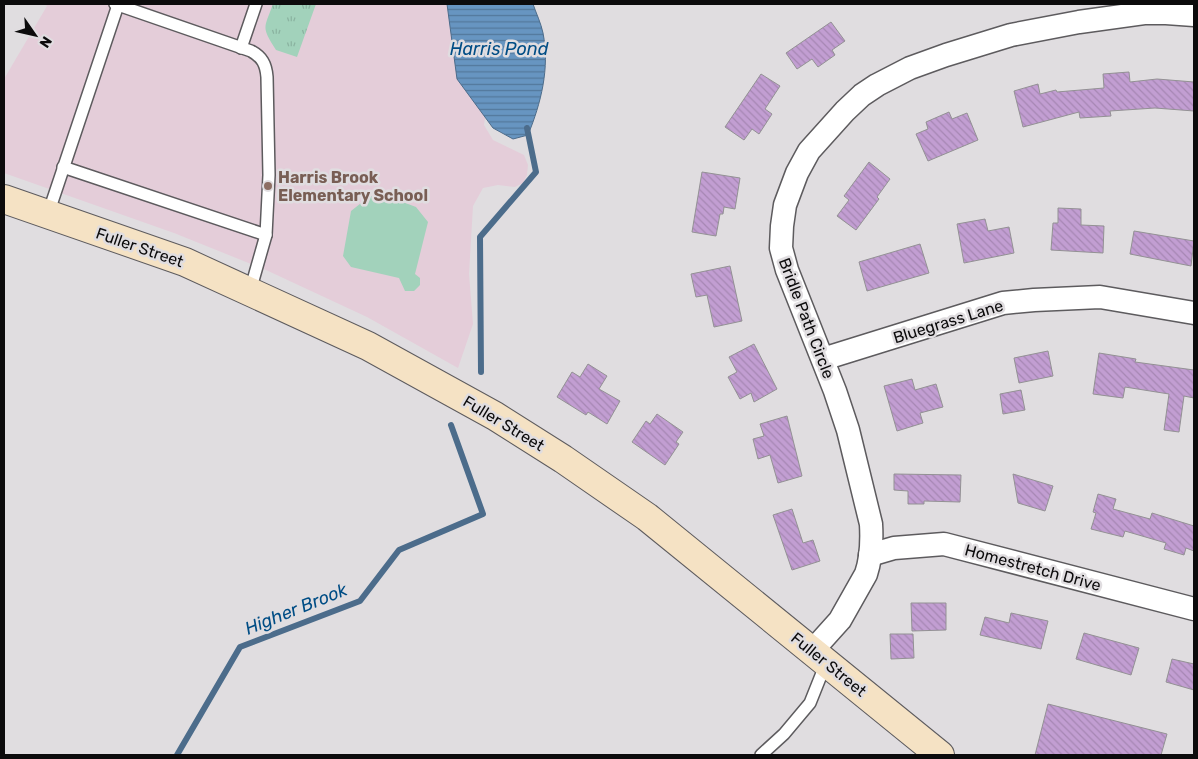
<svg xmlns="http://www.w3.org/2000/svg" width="1198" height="759" viewBox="0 0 1198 759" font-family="Rubik,sans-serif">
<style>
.education{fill:#e4cdd9}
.park{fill:url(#park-tufts)}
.pitch{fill:#a2d2bb}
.water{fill:url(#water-rules);stroke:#4c6c8b}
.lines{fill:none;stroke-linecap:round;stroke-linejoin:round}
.stream{stroke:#4c6c8b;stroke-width:6}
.building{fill:url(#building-back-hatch);stroke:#939194}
.lane-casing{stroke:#5d5b5e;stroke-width:14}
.street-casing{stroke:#5d5b5e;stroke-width:25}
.secondary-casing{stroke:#5d5b5e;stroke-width:30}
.lane{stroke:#fff;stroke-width:11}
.street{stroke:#fff;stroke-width:22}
.secondary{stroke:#f5e2c4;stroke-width:28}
.education-dot{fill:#8d6e63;stroke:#e0dde0;stroke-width:2}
.labels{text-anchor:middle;stroke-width:5;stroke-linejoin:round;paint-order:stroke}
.education-label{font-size:16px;font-weight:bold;fill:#785e54;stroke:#e0dde0;text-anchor:start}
.street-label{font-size:16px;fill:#0c0b0c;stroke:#e0dde0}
.water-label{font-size:18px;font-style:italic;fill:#004d85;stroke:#e0dde0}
</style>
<defs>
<pattern id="park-tufts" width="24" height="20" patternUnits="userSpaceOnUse" patternTransform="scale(1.25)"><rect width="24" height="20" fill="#a2d2bb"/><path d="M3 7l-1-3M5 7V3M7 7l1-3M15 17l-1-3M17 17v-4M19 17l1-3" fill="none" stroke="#8ab3a0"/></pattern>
<pattern id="water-rules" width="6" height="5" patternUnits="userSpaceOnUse" patternTransform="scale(1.25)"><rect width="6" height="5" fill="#6795c1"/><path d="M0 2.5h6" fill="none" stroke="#53789b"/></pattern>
<pattern id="building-back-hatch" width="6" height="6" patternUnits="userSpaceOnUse" patternTransform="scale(1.25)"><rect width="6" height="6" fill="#c29ed2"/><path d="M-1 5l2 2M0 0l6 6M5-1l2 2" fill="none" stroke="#a687b3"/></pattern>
</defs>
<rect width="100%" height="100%" fill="#e0dde0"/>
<path class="education" d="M44 4H453L487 103 484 125 493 140 524 155 528 165 527 175 523 183 515 187 498 185 483 188 473 206 469 274 473 324 458 368 367 317 266 270 174 233 4 173V79L47 6Z"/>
<path class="park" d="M273 4H316L297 57 276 50C261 26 264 29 273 4Z"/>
<path class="pitch" d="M370 196 392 198 416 207 428 222 415 274 420 278V285L414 291H405L399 278 351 267 343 256 351 211Z"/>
<path class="water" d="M447 4H533C536 13 541 23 543 33 550 68 541 103 528 135L513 139 493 128 457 79Z"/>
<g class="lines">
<g class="stream">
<path d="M481 372 480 237 536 172 527 128"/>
<path d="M177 755 240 647 360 601 399 550 483 514 451 425"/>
</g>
</g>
<g class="building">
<path d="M831 22 845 41 832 50 835 55 818 67 812 59 797 69 786 53Z"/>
<path d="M1129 72 1130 82 1157 79 1194 82V111L1155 108 1110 111 1111 116 1080 118 1079 112 1023 127 1014 91 1038 84 1040 94 1056 90 1057 92 1104 88 1103 74Z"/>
<path d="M761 74 780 86 765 109 772 114 759 134 752 129 744 140 725 127Z"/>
<path d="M949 112 952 119 967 113 978 140 928 161 916 134 928 129 926 122Z"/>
<path d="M869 162 890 179 877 197 879 199 856 230 837 216 849 200 844 196Z"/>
<path d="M702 172 740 178 735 209 724 207 723 214H720L716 236 692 232Z"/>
<path d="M1058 208 1081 209V225L1104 226 1103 253 1051 250 1053 223H1058Z"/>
<path d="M985 219 988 231 1009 227 1014 253 964 263 957 224Z"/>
<path d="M1134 231 1194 241 1191 266 1130 254Z"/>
<path d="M920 244 929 273 867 291 859 262Z"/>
<path d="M730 266 742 321 714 327 707 295 696 297 691 274Z"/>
<path d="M754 344 777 389 754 402 751 393 740 399 728 377 737 372 729 357Z"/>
<path d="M1048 351 1053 376 1019 383 1014 358Z"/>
<path d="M1099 353 1136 359 1135 362 1194 370V398L1184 396 1179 432 1164 430 1169 394 1125 387 1123 398 1093 394Z"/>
<path d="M588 364 607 376 599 389 620 401 607 424 588 412 586 415 557 397 572 372 580 377Z"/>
<path d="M912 379 915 390 936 384 943 407 920 413 923 423 897 431 884 386Z"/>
<path d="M1021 390 1025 410 1003 414 1000 394Z"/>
<path d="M657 414 683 432 676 442 679 444 665 465 632 442 646 421 650 424Z"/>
<path d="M787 416 802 476 778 483 770 455 758 459 753 439 764 436 760 424Z"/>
<path d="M894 474 961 475 960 502 924 501V504H908V491L894 490Z"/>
<path d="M1013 474 1053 486 1045 511 1018 503Z"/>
<path d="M1098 494 1116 499 1113 509 1150 519 1152 513 1194 526V551L1186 548 1184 555 1164 549 1166 543 1125 531 1123 537 1091 529 1096 513 1093 512Z"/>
<path d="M792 509 803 543 813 540 820 561 792 570 773 515Z"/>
<path d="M911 603H946V630L912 631Z"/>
<path d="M1011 613 1048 621 1041 649 980 635 985 617 1009 623Z"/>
<path d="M1084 633 1139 648 1131 675 1076 659Z"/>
<path d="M890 634H913L914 658 891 659Z"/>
<path d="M1172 659 1194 664V690L1166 682Z"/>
<path d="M1048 704 1167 734 1161 755H1035Z"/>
</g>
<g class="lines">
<defs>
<g id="lane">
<path d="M115 4 251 51C262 57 266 64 267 77L269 175 266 235 250 291"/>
<path d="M241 48 256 4"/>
<path d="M63 167 266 235"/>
<path d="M48 214 118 5"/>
<path d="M761 755 784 734 810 703 826 663"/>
</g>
<g id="street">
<path d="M823 359 1003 303 1034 300 1100 297 1194 313"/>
<path d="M870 555 894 548 944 544 1194 609"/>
<path d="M813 650 840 620 866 574C871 559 872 541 871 524L848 430 835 391 787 270 781 248 782 226 785 205 797 173 809 151 845 111 862 95 877 85 910 68 946 55 1011 35 1079 22 1144 13H1166L1194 15"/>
</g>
<path id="secondary" d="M4 199 185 262 368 346 495 416 563 459 647 517 940 755"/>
</defs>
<use href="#lane" class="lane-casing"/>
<use href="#street" class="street-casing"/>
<use href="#secondary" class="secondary-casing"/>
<use href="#lane" class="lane"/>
<use href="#street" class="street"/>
<use href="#secondary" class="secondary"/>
</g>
<circle class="education-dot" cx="268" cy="186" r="5"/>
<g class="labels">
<g class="education-label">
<text x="278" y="183">Harris Brook<tspan x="278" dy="18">Elementary School</tspan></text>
</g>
<g class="street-label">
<text transform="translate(140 247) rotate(19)" y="6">Fuller Street</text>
<text transform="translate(807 318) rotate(69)" y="6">Bridle Path Circle</text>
<text transform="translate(948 321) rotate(-17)" y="6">Bluegrass Lane</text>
<text transform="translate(504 423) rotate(31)" y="6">Fuller Street</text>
<text transform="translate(1033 567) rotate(15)" y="6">Homestretch Drive</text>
<text transform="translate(829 664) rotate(39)" y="6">Fuller Street</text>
</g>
<g class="water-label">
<text x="499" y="55">Harris Pond</text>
<text transform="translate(296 609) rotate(-22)" y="6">Higher Brook</text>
</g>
</g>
<rect width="1198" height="759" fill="none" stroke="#0c0b0c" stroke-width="10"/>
<g transform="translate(35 35) rotate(124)" stroke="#e0dde0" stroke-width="4" paint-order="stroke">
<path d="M0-4L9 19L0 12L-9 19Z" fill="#0c0b0c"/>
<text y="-8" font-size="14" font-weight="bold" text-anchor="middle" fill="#0c0b0c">N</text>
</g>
</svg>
